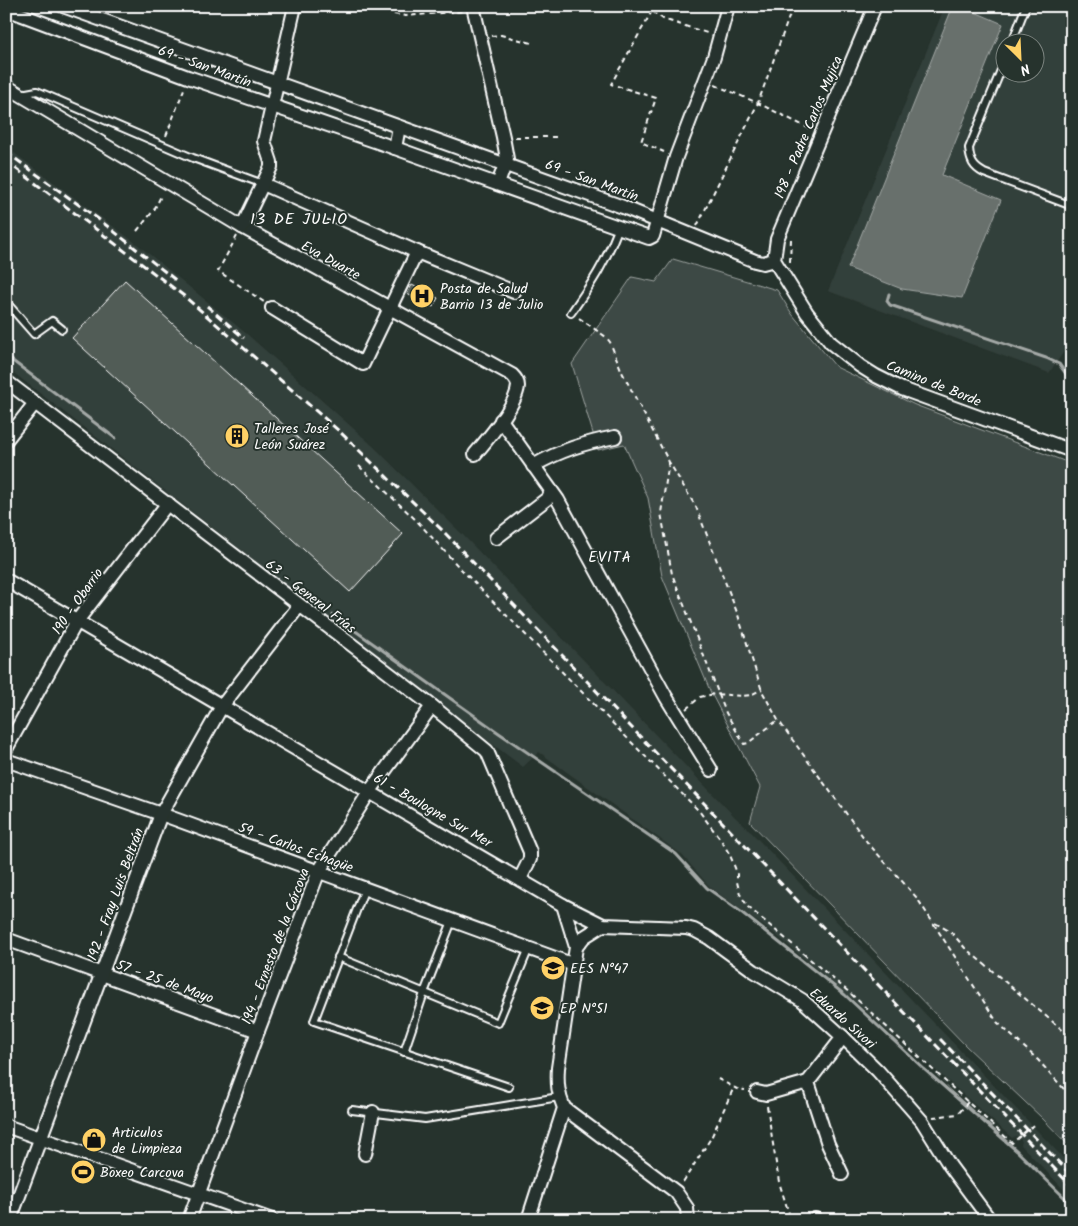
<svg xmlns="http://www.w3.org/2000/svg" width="1078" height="1226" viewBox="0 0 1078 1226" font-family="Kalam,sans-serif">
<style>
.built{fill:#333f3a;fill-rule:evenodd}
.green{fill:#3e4944;stroke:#9ea4a2}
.water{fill:#67706c;stroke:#a4a9a7}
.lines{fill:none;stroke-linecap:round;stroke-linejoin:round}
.stream{stroke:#a4a9a7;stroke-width:3}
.building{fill:#515c57;stroke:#fff}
.lane-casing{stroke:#fff;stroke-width:10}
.street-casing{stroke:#fff;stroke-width:16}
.path{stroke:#fff;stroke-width:2;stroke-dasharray:5 4;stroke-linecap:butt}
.lane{stroke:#26332d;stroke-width:6}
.street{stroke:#26332d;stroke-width:12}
.rail{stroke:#fff;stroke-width:3;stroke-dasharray:8 4;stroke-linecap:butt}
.labels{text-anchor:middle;stroke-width:4;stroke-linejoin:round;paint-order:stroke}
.street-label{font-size:14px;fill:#fff;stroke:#26332d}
.poi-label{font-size:14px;fill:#fff;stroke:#26332d;text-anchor:start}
.neighbourhood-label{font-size:15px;letter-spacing:1px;fill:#fff;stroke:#26332d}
.quarter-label{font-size:16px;letter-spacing:1px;fill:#fff;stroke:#26332d}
</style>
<rect width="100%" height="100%" fill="#26332d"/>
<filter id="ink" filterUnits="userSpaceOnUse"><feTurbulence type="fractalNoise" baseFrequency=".02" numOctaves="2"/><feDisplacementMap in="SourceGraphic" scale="10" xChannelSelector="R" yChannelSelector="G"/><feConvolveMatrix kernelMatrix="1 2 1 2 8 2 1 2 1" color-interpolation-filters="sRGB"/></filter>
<g filter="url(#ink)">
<g class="built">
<path d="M945 6H1072V354L1065 350 1049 373 828 291ZM1006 42H1036V72H1006Z"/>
<path d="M6 147 137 244 248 335 372 445 463 535 734 816 752 833 1072 1167V1198L1021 1145 1022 1141 1016 1136 1012 1138 896 1035 893 1036 864 1009 776 935 710 887 681 854 539 752 523 767 451 713 6 367Z"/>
</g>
<path class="green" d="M673 259 777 290 792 314 836 367 915 405 1072 464V1149L1042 1118 966 1046 750 822 760 787 711 693 662 576 648 498 624 444 598 450 572 364 632 277 656 282Z"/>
<path class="water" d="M953 6H961L1003 24 942 175 1001 200 962 298 902 289 848 268Z"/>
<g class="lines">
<g class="stream">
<path d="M889 294 887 301 890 305 1046 358 1059 364 1072 382"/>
<path d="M6 356 115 438"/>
<path d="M1071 388H1072"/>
<path d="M333 615 499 733 676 854 707 888 741 912 845 995 924 1069 1017 1151 1072 1205"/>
</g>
</g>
<g class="building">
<path d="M125 280 403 534 350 592 72 338Z"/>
<path d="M412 285 438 298 433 307 407 294Z"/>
</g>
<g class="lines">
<defs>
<g id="lane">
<path d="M1012 42 1026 6"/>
<path d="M1006 58 969 148C970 161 973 167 984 173L1072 206"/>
<path d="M21 94 37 91 193 158 263 184"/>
<path d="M6 302 34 334 52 321 62 329"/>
<path d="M571 313C592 283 606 262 619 227"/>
<path d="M365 888 314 1021 509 1087"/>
<path d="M338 957 498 1023 529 948"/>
<path d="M404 1052 424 993 452 921"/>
<path d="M352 1110 425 1119 559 1097"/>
</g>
<g id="street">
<path d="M63 6 623 207 755 261 763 263 774 260"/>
<path d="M473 6 503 137 507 159 498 184"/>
<path d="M875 6 777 239 774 260 807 313 831 343 860 366 876 376 902 389 1072 451"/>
<path d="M6 9 188 77 395 148 399 127"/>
<path d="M6 86 242 227 512 375C515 378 518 381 518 386 517 404 487 440 475 454"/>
<path d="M395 148 649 238 653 236 676 157 714 57 728 6"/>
<path d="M263 184 417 252 514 292"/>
<path d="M242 227 271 167V162L264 141 295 6"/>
<path d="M272 308 363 364 417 252"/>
<path d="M6 381 432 706 487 751 530 852V859L520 879"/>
<path d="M501 420 558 500 666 697 711 770"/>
<path d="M6 440 35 403"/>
<path d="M533 466C561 450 584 443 615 437"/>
<path d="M496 538 548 498 551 491"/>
<path d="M6 580 563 905 576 947 558 1068C557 1083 558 1094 564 1108L528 1220"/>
<path d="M6 749 77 621 168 503"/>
<path d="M6 760 161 814 574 965"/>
<path d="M563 905 603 925 686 928 694 930 709 938 754 971 802 1000 843 1037 878 1071 922 1121 950 1166 990 1220"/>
<path d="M6 939 258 1031"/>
<path d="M576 947 584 937 603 925"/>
<path d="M757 1092 766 1094 808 1082"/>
<path d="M564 1108 676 1192 687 1208 688 1220"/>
<path d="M6 1126 272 1220"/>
<path d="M365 1154 373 1112"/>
<path d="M842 1174 828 1144 808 1082 843 1037"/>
<path d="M815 1219V1220"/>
<path d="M10 1220 161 814 222 706 299 606"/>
<path d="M189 1220 258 1031 319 871 370 791 432 706"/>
</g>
</defs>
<use href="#lane" class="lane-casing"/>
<use href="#street" class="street-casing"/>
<g class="path">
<path d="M645 6 663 19 707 33"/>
<path d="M376 11 406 16 463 11"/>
<path d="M652 11 611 84 656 98 641 142 664 152"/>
<path d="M491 36 501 35 532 43"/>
<path d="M715 85 758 103 810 129"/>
<path d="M166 136 184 89"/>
<path d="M515 137H559"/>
<path d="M697 226 758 103 793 6"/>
<path d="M137 231 154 210 162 194"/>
<path d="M237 236 218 271 264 302"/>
<path d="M790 262 791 239"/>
<path d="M579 318 606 337 610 342 622 372 669 462 696 507 738 615 762 691 778 720 867 842 917 898 997 1022 1038 1060 1072 1098"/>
<path d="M669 462 661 513 672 574 726 713 744 744 748 743 778 720"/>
<path d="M359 466 417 521 458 566 699 811 721 840 730 855 737 873V882L740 894 748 907 850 993 1012 1143C1020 1137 1026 1129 1035 1125"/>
<path d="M686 709 700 697 714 694 742 696 751 695 762 689"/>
<path d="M935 923 951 932 965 948 1072 1038"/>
<path d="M718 1079 737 1089 745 1090"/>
<path d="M767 1106 779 1182 791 1220"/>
<path d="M933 1117 958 1114 968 1102"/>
<path d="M683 1182 711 1138 734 1087"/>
</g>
<use href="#lane" class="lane"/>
<use href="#street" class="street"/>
<g class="rail">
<path d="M6 152 97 218 178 282"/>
<path d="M6 161 184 296 339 431 443 531 1072 1187"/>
<path d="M207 306 244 338"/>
<path d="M940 1039 1072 1176"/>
</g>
</g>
</g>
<defs>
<symbol id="hospital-disc" viewBox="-11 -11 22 22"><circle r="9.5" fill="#ffd166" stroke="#26332d"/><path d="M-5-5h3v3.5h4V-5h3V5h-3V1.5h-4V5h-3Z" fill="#111"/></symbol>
<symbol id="building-disc" viewBox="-11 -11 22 22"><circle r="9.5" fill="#ffd166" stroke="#26332d"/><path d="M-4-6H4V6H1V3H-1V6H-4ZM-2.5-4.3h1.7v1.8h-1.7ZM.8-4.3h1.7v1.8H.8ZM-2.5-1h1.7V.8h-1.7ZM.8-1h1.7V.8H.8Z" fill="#111"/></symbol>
<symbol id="school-disc" viewBox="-11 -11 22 22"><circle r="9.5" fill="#ffd166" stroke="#26332d"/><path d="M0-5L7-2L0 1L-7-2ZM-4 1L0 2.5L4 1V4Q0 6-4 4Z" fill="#111"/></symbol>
<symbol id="shop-disc" viewBox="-11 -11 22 22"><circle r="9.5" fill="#ffd166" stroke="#26332d"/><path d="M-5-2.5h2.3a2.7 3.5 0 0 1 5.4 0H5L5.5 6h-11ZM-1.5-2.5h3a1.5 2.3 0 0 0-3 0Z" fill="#111"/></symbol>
<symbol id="stadium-disc" viewBox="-11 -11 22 22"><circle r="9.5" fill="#ffd166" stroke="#26332d"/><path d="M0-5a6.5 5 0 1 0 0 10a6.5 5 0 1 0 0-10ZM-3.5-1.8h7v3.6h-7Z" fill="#111"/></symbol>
</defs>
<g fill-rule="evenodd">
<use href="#hospital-disc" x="408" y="282" width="28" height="28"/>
<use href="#building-disc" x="223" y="422" width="28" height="28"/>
<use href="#school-disc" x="539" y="954" width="28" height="28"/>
<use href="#school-disc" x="528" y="994" width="28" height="28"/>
<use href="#shop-disc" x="80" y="1126" width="28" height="28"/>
<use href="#stadium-disc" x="69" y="1158" width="28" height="28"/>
</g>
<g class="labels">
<g class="street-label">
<text transform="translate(205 66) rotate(20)" y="5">69 - San Martín</text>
<text transform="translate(808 127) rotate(-67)" y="5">198 - Padre Carlos Mujica</text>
<text transform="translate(592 180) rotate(20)" y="5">69 - San Martín</text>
<text transform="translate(331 260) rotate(29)" y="5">Eva Duarte</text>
<text transform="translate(934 383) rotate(22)" y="5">Camino de Borde</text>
<text transform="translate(311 596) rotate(38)" y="5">63 - General Frías</text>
<text transform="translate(77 601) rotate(-55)" y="5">190 - Obarrio</text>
<text transform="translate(433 810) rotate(30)" y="5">61 - Boulogne Sur Mer</text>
<text transform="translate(296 847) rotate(20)" y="5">59 - Carlos Echagüe</text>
<text transform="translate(115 894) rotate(-70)" y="5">192 - Fray Luis Beltrán</text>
<text transform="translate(275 946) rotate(-69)" y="5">194 - Ernesto de la Cárcova</text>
<text transform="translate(165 981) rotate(20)" y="5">57 - 25 de Mayo</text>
<text transform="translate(843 1018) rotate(42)" y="5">Eduardo Sivori</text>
</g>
<g class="poi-label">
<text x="440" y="293">Posta de Salud<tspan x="440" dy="16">Barrio 13 de Julio</tspan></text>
<text x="254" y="433">Talleres José<tspan x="254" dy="16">León Suárez</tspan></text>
<text x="570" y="973">EES N°47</text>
<text x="560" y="1013">EP N°51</text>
<text x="112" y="1137">Articulos<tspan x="112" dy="16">de Limpieza</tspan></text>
<text x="100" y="1177">Boxeo Carcova</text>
</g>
<g class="neighbourhood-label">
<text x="610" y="562">EVITA</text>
</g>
<g class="quarter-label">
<text x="299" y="224">13 DE JULIO</text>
</g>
</g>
<rect width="1078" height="1226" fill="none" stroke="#26332d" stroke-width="25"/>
<rect x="12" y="12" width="1053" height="1201" fill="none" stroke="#fff" stroke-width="2" filter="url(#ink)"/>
<g transform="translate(1020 58) rotate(156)"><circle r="24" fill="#26332d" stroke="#7d8581"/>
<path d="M0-4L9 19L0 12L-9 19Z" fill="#ffd166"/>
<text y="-8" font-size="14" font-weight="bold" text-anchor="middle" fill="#ffffff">N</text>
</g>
</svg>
